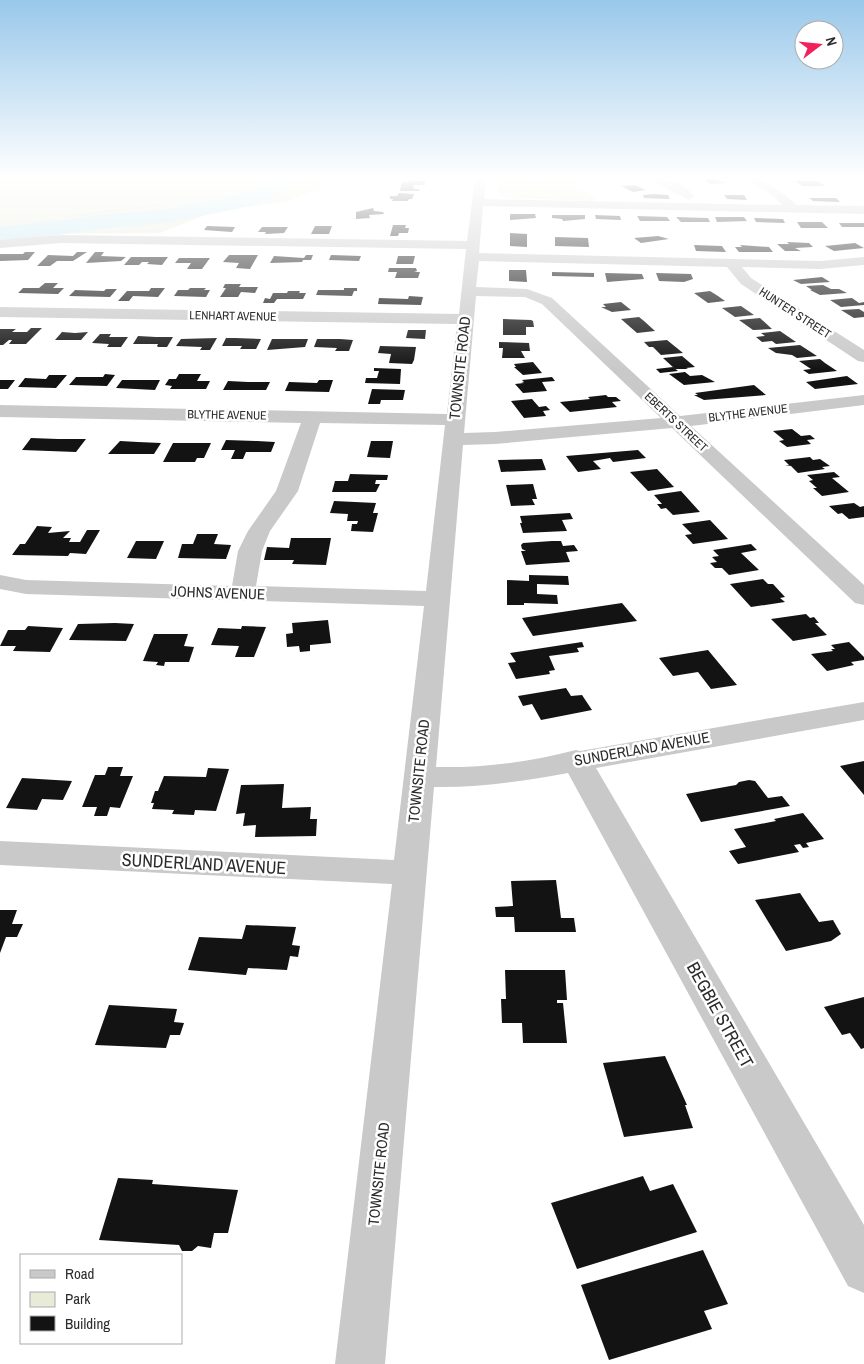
<svg xmlns="http://www.w3.org/2000/svg" width="864" height="1364" viewBox="0 0 864 1364" font-family="'Archivo Narrow',sans-serif">
<style>
.green{fill:#e7ebd8}
.lines{fill:none;stroke-linecap:round;stroke-linejoin:round}
.river{fill:#c3e6ed;fill-rule:evenodd}
.building{fill:#131313}
.path{stroke:#c9c9c9;stroke-width:1;stroke-dasharray:1 1;stroke-linecap:butt}
.minor{fill:#c9c9c9;fill-rule:evenodd}
.labels{text-anchor:middle;stroke-width:5;stroke-linejoin:round;paint-order:stroke}
.far-street-label{font-size:12px;fill:#2c2c2c;stroke:#fff}
.street-label{font-size:15px;fill:#2c2c2c;stroke:#fff}
.near-street-label{font-size:18px;fill:#2c2c2c;stroke:#fff}
</style>
<rect width="100%" height="100%" fill="#fff"/>
<g class="green">
<path d="M0 179H319L322 188 286 202 218 210 160 233 42 234 0 239Z"/>
<path d="M499 179H569L581 181 570 185 593 195 597 201 506 198 497 194Z"/>
</g>
<g class="lines">
<path class="river" d="M266 179H288L286 186 278 196 256 205 168 223 107 228 0 243V227L107 214 168 209 249 192 265 184Z"/>
</g>
<g class="building">
<path d="M703 179H717L725 183 711 184Z"/>
<path d="M409 181H425V185H413L414 189H420L419 191H400L402 182H409Z"/>
<path d="M795 181H818L825 186H802Z"/>
<path d="M635 185 646 190 633 192 621 186Z"/>
<path d="M399 193 414 194 412 199H409L408 201H392L393 199H390V196H397Z"/>
<path d="M653 194 668 195 670 199 644 198 643 195Z"/>
<path d="M724 195H744L747 200 727 199Z"/>
<path d="M809 198H836L840 202 813 201Z"/>
<path d="M373 208 374 211 383 212 384 214 369 215 370 218 356 219V212Z"/>
<path d="M510 214H535L536 218 510 220Z"/>
<path d="M552 215H585V219L563 221 562 219 552 218Z"/>
<path d="M595 215 620 216 621 220 596 219Z"/>
<path d="M637 216 667 217 670 221H640Z"/>
<path d="M676 217 708 218 710 222H681Z"/>
<path d="M715 217H744L747 221 717 222Z"/>
<path d="M754 218 783 219 785 223 756 222Z"/>
<path d="M797 222H822L828 228H801Z"/>
<path d="M839 223H864V227H842Z"/>
<path d="M393 225H406L405 228H409L408 233H399L398 236H390Z"/>
<path d="M207 226 235 227 232 232 204 230Z"/>
<path d="M315 226H332L329 234H311Z"/>
<path d="M262 227H288L284 233 265 234 266 232H258Z"/>
<path d="M510 233 527 234V247L510 246Z"/>
<path d="M658 236 669 239 641 243 634 238Z"/>
<path d="M555 237 588 238 589 247 555 246Z"/>
<path d="M787 242 809 243 813 247 795 248 801 251H785L777 244H789Z"/>
<path d="M855 243 864 248 834 251 825 246Z"/>
<path d="M694 245 722 246 726 252 696 251Z"/>
<path d="M740 245 769 247 773 252H739L735 247H742Z"/>
<path d="M25 252H35L28 260 0 261V254H23Z"/>
<path d="M77 252H87L73 261H57L50 266H37L48 255 73 256Z"/>
<path d="M95 252H104L101 256 126 257 121 261 86 263Z"/>
<path d="M229 255H258L250 269 236 268 239 263 223 262Z"/>
<path d="M306 255H313L311 260H303L302 262 270 263 274 256 304 258Z"/>
<path d="M331 255 361 256 359 261 329 260Z"/>
<path d="M398 256H415L413 264H396Z"/>
<path d="M131 257H168L162 265 147 264 149 262H142L139 265H124Z"/>
<path d="M179 258H210L202 269H187L191 263H175Z"/>
<path d="M389 268H416L417 271 414 272H420L418 278H395L397 272H388Z"/>
<path d="M509 270H526L527 282 509 281Z"/>
<path d="M552 272 594 273V277L552 276Z"/>
<path d="M605 273 642 274 644 279 607 282Z"/>
<path d="M656 273 691 274 693 279 684 282 659 281Z"/>
<path d="M822 277 830 282 801 284 793 280Z"/>
<path d="M45 283H58L53 288H64L58 294 18 293 23 288H39Z"/>
<path d="M225 284H241L239 287H258L255 293 241 292 238 297H220L226 288H223Z"/>
<path d="M823 285 831 289H839L847 293 820 295 810 290H812L806 286Z"/>
<path d="M151 288H165L158 297 133 296 129 301H118L127 291H149Z"/>
<path d="M190 288H206L204 290H210L206 297 174 296 178 290H188Z"/>
<path d="M344 288H357V291H354L352 296 316 295 318 290H344Z"/>
<path d="M106 289H117L110 297 69 296 75 290 104 291Z"/>
<path d="M288 291H300L299 293H306L303 299H277L274 303H263L265 298 270 299 273 293H287Z"/>
<path d="M710 291 718 296 725 301 708 303 694 293Z"/>
<path d="M409 296 423 297 421 305 378 304 379 298 408 299Z"/>
<path d="M852 298 859 303 864 302V305L841 307 830 300Z"/>
<path d="M621 302 631 310 612 312 601 307H606L603 304Z"/>
<path d="M741 306 754 315 735 317 722 308Z"/>
<path d="M859 309 864 312V317L854 318 841 310Z"/>
<path d="M639 317 644 321 655 331 637 333 621 319Z"/>
<path d="M760 318 772 329 753 330 739 320Z"/>
<path d="M503 319 531 320 533 321 534 327H526V335H503Z"/>
<path d="M31 328H42L26 344H9L12 340H9L3 345H0V329H16L12 332H27Z"/>
<path d="M408 330H426L425 339 406 338Z"/>
<path d="M780 331 796 342 776 344 772 341 762 342 756 337 765 336 761 333Z"/>
<path d="M62 332 75 333 88 332 81 340H55Z"/>
<path d="M100 334H111L109 337H128L121 347H107L109 344 92 343Z"/>
<path d="M138 336 156 337H173L167 347H158L157 346 158 344H133Z"/>
<path d="M217 338 210 350H200L202 347 176 346 181 339Z"/>
<path d="M226 338H235L261 339 256 349H240L242 346H222Z"/>
<path d="M272 339H308L305 347 267 350Z"/>
<path d="M317 339H340L353 340 349 351H335L337 348 314 347Z"/>
<path d="M667 340 683 353 661 355 653 347H649L644 342Z"/>
<path d="M499 342 529 343 530 351H521L525 358H502L503 348H499Z"/>
<path d="M800 345 817 356 797 358 792 355 776 353 768 348Z"/>
<path d="M380 346 416 347 414 360 412 364 389 363 391 354 378 353Z"/>
<path d="M682 356 695 367 686 368 688 369H675L663 358Z"/>
<path d="M820 359 825 363 837 371 809 374 803 370 811 369 799 361Z"/>
<path d="M533 362 542 373 523 375 514 367H516L514 364Z"/>
<path d="M673 367 678 371 660 373 656 369Z"/>
<path d="M374 368 401 369 400 384 365 383 366 378H377L379 371H374Z"/>
<path d="M685 372 690 376 702 375 715 382 684 385 669 374Z"/>
<path d="M105 374 115 375 107 386 69 385 76 377H103Z"/>
<path d="M179 374H201L197 381H210L206 389H170L172 386 165 385 169 379H176Z"/>
<path d="M49 375H67L56 388 18 387 25 378 46 379Z"/>
<path d="M847 376 858 384 815 389 806 382Z"/>
<path d="M552 377 555 381 542 382 547 391 523 393 515 384 524 383 521 382H524L522 380Z"/>
<path d="M0 380H15L8 389H0Z"/>
<path d="M122 380H160L155 390 116 388Z"/>
<path d="M319 380H333L329 392 285 391 289 382 317 383Z"/>
<path d="M228 381 248 382H270L266 390H223Z"/>
<path d="M754 385 766 395 704 400 694 395H698L695 393Z"/>
<path d="M372 389 405 390 403 400H381L380 404H368Z"/>
<path d="M606 395 608 397H616L621 401 612 402 617 407 570 412 560 402 590 399 588 397Z"/>
<path d="M532 399 539 407 546 406 550 410 543 411 546 416 524 418 511 401Z"/>
<path d="M792 429 801 436 810 435 815 439 807 440 811 444 787 447 779 441 784 440 773 431Z"/>
<path d="M31 438 58 439H86L76 452 22 450Z"/>
<path d="M226 440 257 441 275 442 271 452H246L243 459H231L235 450H221Z"/>
<path d="M120 441 138 442 161 443 154 454H108Z"/>
<path d="M371 441H393L390 458 367 457Z"/>
<path d="M173 443H211L204 458H197L195 462H163Z"/>
<path d="M638 450 646 458 613 462 610 458 593 461 601 469 578 472 566 456Z"/>
<path d="M810 457 813 460 820 459 830 466 822 467 825 469 798 473 791 466 785 465H789L784 460Z"/>
<path d="M542 459 546 470 501 472 498 460Z"/>
<path d="M657 469 674 487 648 491 630 472Z"/>
<path d="M834 472 840 477 832 478 849 492 822 496 813 488H817L809 481 813 480 807 475Z"/>
<path d="M350 474 388 475 387 480H376L375 484H380L376 492H332L335 481H348Z"/>
<path d="M533 484 537 499H532L535 505 511 506 506 485Z"/>
<path d="M681 491 700 512 673 515 666 508 661 509 657 504H662L654 495Z"/>
<path d="M334 501 376 503 373 513H378L373 532 351 531 352 524H357L358 521H347L348 514 330 513Z"/>
<path d="M854 503 860 507 864 506V517L849 519 842 513 838 514 829 506Z"/>
<path d="M570 513 573 519 562 520 567 531 523 533 520 523H522L520 516Z"/>
<path d="M710 520 728 539 693 544 685 535 692 534 682 524Z"/>
<path d="M37 526 52 527 48 533 70 531 63 538H71L69 542H80L87 530H100L86 554 70 553 68 556 12 555 20 544H25Z"/>
<path d="M197 534H218L214 544 231 545 226 559 178 558 182 544H193Z"/>
<path d="M291 538H331L326 565 292 564 294 560H264L267 547 289 548Z"/>
<path d="M136 541H164L156 559 127 558Z"/>
<path d="M552 541H561L563 546 574 545 578 551 566 552 570 562 526 565 521 551H526L522 549 521 545 523 543Z"/>
<path d="M751 544 757 550 741 553 759 570 729 575 722 568H715L710 563 717 562 712 557 719 556 713 550Z"/>
<path d="M529 575 568 576 569 585 537 584V594L557 595 558 604 524 603V605H507V580L529 581Z"/>
<path d="M763 579 768 584H773L785 597 780 598 785 602 751 607 730 584Z"/>
<path d="M622 603 637 621 533 636 522 618Z"/>
<path d="M806 614 810 618 814 617 819 623H815L827 635 793 641 771 619Z"/>
<path d="M328 620 331 643 310 645V651L300 652 299 646 287 647 286 634 293 633 292 623Z"/>
<path d="M115 623 134 624 126 641 69 640 78 624Z"/>
<path d="M28 626 63 628 50 652 13 651 16 646H0L8 630H25Z"/>
<path d="M242 626 266 627 254 657H235L239 646 211 645 218 628 241 629Z"/>
<path d="M154 634H188L184 646 194 647 189 662H165L164 666 156 665 158 662 143 661Z"/>
<path d="M582 642 584 647 577 648 579 652 549 656 555 670 549 671 550 674 516 679 508 663 516 662 510 653Z"/>
<path d="M849 642 864 657V660L851 662 854 665 827 671 811 654 833 651 831 649H835L831 645Z"/>
<path d="M708 650 737 685 711 689 698 672 673 676 659 658Z"/>
<path d="M566 688 571 696 582 695 592 710 541 720 532 704 523 706 518 696Z"/>
<path d="M864 761V795L840 766Z"/>
<path d="M108 767H123L120 776H133L120 808 110 807 107 816H94L97 807H82L95 775H105Z"/>
<path d="M208 768 229 769 216 811 195 810 194 815 172 814 174 810 152 809 154 803H151L155 791H158L164 776 206 777Z"/>
<path d="M22 778 72 781 63 800 42 799 37 810 6 808Z"/>
<path d="M749 780 755 781 768 798 782 796 790 806 701 822 686 794 736 785 739 782Z"/>
<path d="M284 784 282 808 311 807 310 819H317L316 836 255 837 256 825 243 826 245 813 236 814 241 785Z"/>
<path d="M803 813 824 839 806 843 809 847 803 848 800 844 794 845 799 852 738 864 729 851 746 847 734 829 776 821 774 819Z"/>
<path d="M556 880 561 918H574L576 932H515L514 917H496L495 907 513 906 511 881Z"/>
<path d="M800 893 819 922 833 920 841 934 831 941 786 951 755 900Z"/>
<path d="M0 910H17L12 924H23L17 937H6L0 953Z"/>
<path d="M246 925 296 927 292 945 300 946 298 957 290 956 287 970 248 968 246 975 188 970 199 937 242 939Z"/>
<path d="M505 970H565L567 1000H557V1003H563L567 1043H523L522 1023H502L501 999H506Z"/>
<path d="M864 997V1048L861 1049 850 1033 842 1035 824 1007Z"/>
<path d="M109 1005 177 1009 174 1022 184 1023 180 1035H170L166 1048 95 1045Z"/>
<path d="M665 1056 687 1105H685L693 1128 624 1137 603 1063Z"/>
<path d="M643 1176 650 1191 673 1184 697 1232 577 1269 551 1203Z"/>
<path d="M118 1178 153 1180 152 1184 238 1190 228 1233H214L211 1248 198 1246 192 1251H182L179 1245 99 1240Z"/>
<path d="M703 1250 728 1304 704 1311 712 1329 609 1360 581 1285Z"/>
</g>
<g class="lines">
<g class="path">
<path d="M517 182 563 179"/>
<path d="M570 183 580 181 577 179"/>
<path d="M66 217 168 204 191 191 204 179"/>
</g>
<g class="minor">
<path d="M475 179H486L484 199 782 205 772 195 746 179H759L780 191 797 205 864 206V214L483 206 479 253 820 261 864 257V265L820 269 742 267 751 278 864 350V362L858 361 741 284 727 267 479 261 476 287 527 289 552 298 680 416 864 395V405L691 426 864 585V605L855 603 672 428 495 444 463 445 436 767C482 768 531 762 576 750L580 751 864 702V720L596 768 864 1225V1293L848 1286 568 773C523 781 479 788 434 787L385 1364H335L392 884 0 865V841L394 860 424 606 26 594 0 589V575L26 580 232 586 238 551 248 531 276 491 301 423 0 417V405L447 414 457 324 0 317V307L459 314 466 249 62 243 0 248V240L62 235 467 241ZM476 296 525 297 542 304 661 418 495 432 464 433ZM320 423 445 425 426 591 256 586 262 551 270 531 298 491Z"/>
<path d="M651 179C668 178 684 183 695 196L689 200C686 199 653 181 651 179Z"/>
</g>
</g>
<linearGradient id="sky" x2="0" y2="1"><stop stop-color="#99c8ea"/><stop offset="0.48" stop-color="#fff"/><stop offset="1" stop-color="#fff" stop-opacity="0"/></linearGradient>
<rect width="864" height="370" fill="url(#sky)"/>
<g class="labels">
<g class="far-street-label">
<text transform="translate(795 313) rotate(33)" y="4">HUNTER STREET</text>
<text transform="translate(233 316) rotate(1)" y="4">LENHART AVENUE</text>
<text transform="translate(748 413) rotate(-7)" y="4">BLYTHE AVENUE</text>
<text transform="translate(227 415) rotate(1)" y="4">BLYTHE AVENUE</text>
<text transform="translate(676 422) rotate(43)" y="4">EBERTS STREET</text>
</g>
<g class="street-label">
<text transform="translate(460 368) rotate(-84)" y="5">TOWNSITE ROAD</text>
<text transform="translate(218 593) rotate(2)" y="5">JOHNS AVENUE</text>
<text transform="translate(642 749) rotate(-10)" y="5">SUNDERLAND AVENUE</text>
<text transform="translate(419 771) rotate(-84)" y="5">TOWNSITE ROAD</text>
<text transform="translate(379 1174) rotate(-84)" y="5">TOWNSITE ROAD</text>
</g>
<g class="near-street-label">
<text transform="translate(204 864) rotate(3)" y="6">SUNDERLAND AVENUE</text>
<text transform="translate(720 1015) rotate(61)" y="6">BEGBIE STREET</text>
</g>
</g>
<rect x="20" y="1254" width="162" height="90" fill="#ffffff" stroke="#ababab"/>
<rect x="30" y="1270" width="25" height="8" fill="#c9c9c9" stroke="#ababab"/>
<text x="65" y="1279" font-size="15" fill="#2c2c2c">Road</text>
<rect x="30" y="1292" width="25" height="15" fill="#e7ebd8" stroke="#ababab"/>
<text x="65" y="1304" font-size="15" fill="#2c2c2c">Park</text>
<rect x="30" y="1316" width="25" height="15" fill="#131313" stroke="#ababab"/>
<text x="65" y="1329" font-size="15" fill="#2c2c2c">Building</text>
<g transform="translate(819 45) rotate(74)"><circle r="24" fill="#ffffff" stroke="#ababab"/>
<path d="M0-4L9 19L0 12L-9 19Z" fill="#f1215c"/>
<text y="-8" font-size="14" font-weight="bold" text-anchor="middle" fill="#2c2c2c">N</text>
</g>
</svg>
